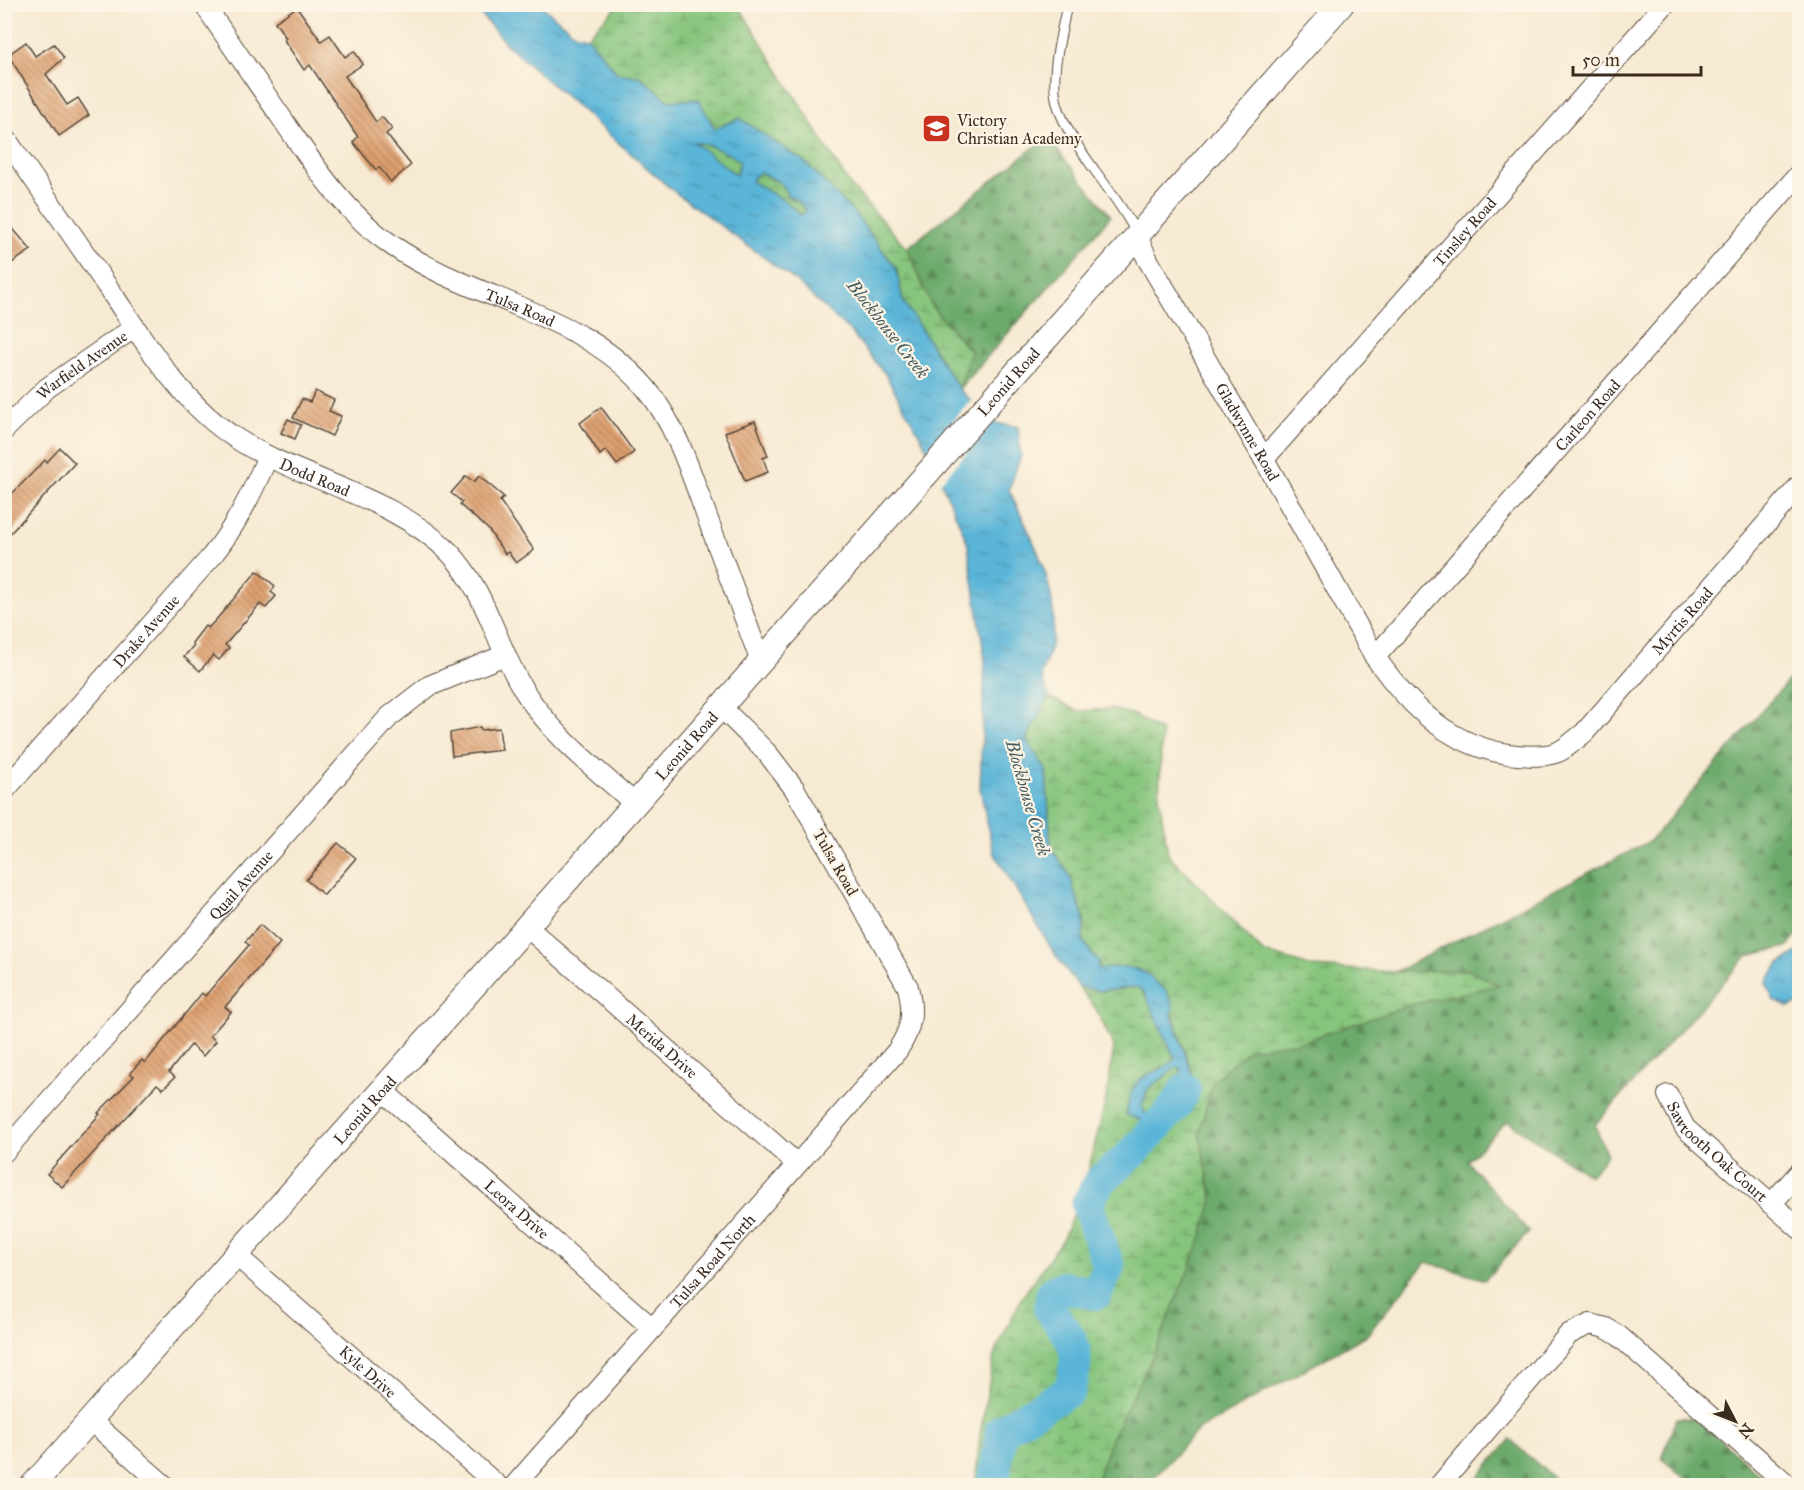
<svg xmlns="http://www.w3.org/2000/svg" width="1804" height="1490" viewBox="0 0 1804 1490" font-family="'IM FELL Great Primer',serif">
<style>
.forest{fill:url(#forest-firs);stroke:#546a45;stroke-width:1.5}
.wetland{fill:url(#wetland-marsh);stroke:#60784e;stroke-width:1.5}
.water{fill:url(#water-ripples);stroke:#4a707b;stroke-width:1.5;fill-rule:evenodd}
.pier{fill:#f7ead3}
.lines{fill:none;stroke-linecap:round;stroke-linejoin:round}
.river{stroke:#5ab5d8;stroke-width:32}
.building{fill:url(#building-back-hatch)}
.service-casing{stroke:#574739;stroke-width:11}
.minor-casing{stroke:#574739;stroke-width:22}
.tertiary-casing{stroke:#574739;stroke-width:26}
.service{stroke:#fff;stroke-width:9}
.minor{stroke:#fff;stroke-width:20}
.tertiary{stroke:#fff;stroke-width:24}
.labels{text-anchor:middle;stroke-width:4.5;stroke-linejoin:round;paint-order:stroke}
.poi-label{font-size:16px;fill:#3b2a1e;stroke:#fcf5e5;text-anchor:start}
.street-label{font-size:16px;fill:#3b2a1e;stroke:#fcf5e5}
.water-label{font-size:18px;font-style:italic;fill:#465b5f;stroke:#fcf5e5}
</style>
<defs>
<pattern id="forest-firs" width="22" height="20" patternUnits="userSpaceOnUse" patternTransform="scale(1.5)"><rect width="22" height="20" fill="#6caa6c"/><path d="M5 1l3.5 6h-7zM16 11l3.5 6h-7z" fill="#5a8b58"/></pattern>
<pattern id="wetland-marsh" width="20" height="14" patternUnits="userSpaceOnUse" patternTransform="scale(1.5)"><rect width="20" height="14" fill="#86c57d"/><path d="M1 5h8M5 5V1M11 12h8M15 12V8" fill="none" stroke="#6fa066"/></pattern>
<pattern id="water-ripples" width="26" height="14" patternUnits="userSpaceOnUse" patternTransform="scale(1.5)"><rect width="26" height="14" fill="#5ab5d8"/><path d="M2 4q2-2 4 0t4 0M15 11q2-2 4 0t4 0" fill="none" stroke="#4c93af"/></pattern>
<pattern id="building-back-hatch" width="6" height="6" patternUnits="userSpaceOnUse" patternTransform="scale(1.5)"><rect width="6" height="6" fill="#dd9e6d"/><path d="M-1 5l2 2M0 0l6 6M5-1l2 2" fill="none" stroke="#b48159"/></pattern>
</defs>
<rect width="100%" height="100%" fill="#fcf5e5"/>
<filter id="ink" filterUnits="userSpaceOnUse"><feTurbulence type="fractalNoise" baseFrequency=".0167" numOctaves="2"/><feDisplacementMap in="SourceGraphic" scale="12" xChannelSelector="R" yChannelSelector="G"/><feConvolveMatrix kernelMatrix="1 2 1 2 8 2 1 2 1" color-interpolation-filters="sRGB"/></filter>
<filter id="wash" filterUnits="userSpaceOnUse"><feTurbulence type="fractalNoise" baseFrequency=".008" numOctaves="4" result="noise"/><feDisplacementMap in="SourceGraphic" scale="24" xChannelSelector="R" yChannelSelector="G"/><feGaussianBlur stdDeviation="1.35" result="paint"/><feColorMatrix in="noise" values="0 0 0 0 0 0 0 0 0 0 0 0 0 0 0 0 0 1.4 0 .05"/><feComposite in="paint" operator="in"/></filter>
<g filter="url(#wash)">
<rect width="100%" height="100%" fill="#f7ead3"/>
<g class="forest">
<path d="M1047 137 1111 216 959 389 971 351 932 307 907 248Z"/>
<path d="M1799 668V934L1787 947 1747 956 1595 1125 1607 1155 1590 1176 1507 1121 1467 1161 1529 1232 1485 1280 1426 1262 1367 1335 1198 1430 1147 1485 1095 1486 1110 1441 1153 1355 1199 1244 1213 1201 1199 1134 1213 1081 1249 1049 1301 1042 1414 1004 1498 985 1469 970 1395 972 1650 841Z"/>
<path d="M1676 1418H1696L1771 1485H1693L1662 1459Z"/>
<path d="M1510 1440 1562 1485H1563H1471Z"/>
</g>
<g class="wetland">
<path d="M619 5H738L850 185 907 248 932 307 971 352 959 389 903 301 896 268 856 215 805 162 739 118 715 129 698 99 669 101 641 77 617 73 587 36Z"/>
<path d="M693 142C703 142 734 154 740 162L736 175Z"/>
<path d="M760 172 771 180 779 181 791 200 799 201 806 211 802 215 785 201 750 181Z"/>
<path d="M1049 697 1078 711 1111 709 1132 714 1162 732 1159 795 1168 854 1263 952 1313 967 1395 972 1469 970 1499 985 1414 1004 1301 1042 1249 1049 1213 1081 1199 1134 1213 1201 1199 1244 1153 1355 1110 1441 1095 1485 975 1486 980 1434 994 1355 1021 1299 1063 1238 1084 1189 1106 1099 1114 1047 1096 1009 1079 987 1101 991 1137 987 1144 992 1175 1059 1169 1066 1140 1079 1135 1119 1163 1124 1192 1074 1165 989C1157 985 1154 980 1147 974 1135 965 1114 966 1101 969L1083 940 1084 918 1069 874 1051 848 1046 770 1026 739Z"/>
<path d="M1177 1066 1181 1068V1083L1172 1085 1177 1093 1175 1098 1158 1114H1146L1142 1107 1147 1090Z"/>
</g>
<g class="water">
<path d="M473 5H544L545 9 576 34 587 36 617 73 641 77 669 101 698 99 715 129 739 118 805 162 856 215 896 268 903 301 959 389 995 423 1018 427 1021 455 1009 490C1031 536 1060 587 1052 640 1051 651 1044 664 1041 675L1049 697 1026 739 1046 770 1051 848 1069 874 1084 918 1083 940 1092 955 1099 960 1097 966 1101 969C1114 966 1135 965 1147 974 1154 980 1157 985 1165 989L1173 1005 1172 1015 1192 1074 1191 1088 1176 1123C1161 1124 1140 1122 1126 1114 1129 1102 1131 1085 1142 1078 1153 1070 1166 1070 1175 1059L1144 992 1137 987 1101 991 1079 987 1054 953 993 851 980 788 985 661 967 541 924 443 885 374 851 332 793 279 672 190 505 43ZM694 142C703 142 735 155 740 162L736 175ZM760 172C772 180 784 180 787 196L799 201 806 211 801 215 785 201 751 181ZM1177 1067 1181 1068V1083L1168 1090 1176 1093 1169 1104 1164 1103 1158 1114H1146L1142 1107 1147 1090Z"/>
<path d="M1799 951V1003L1789 1007 1774 1001 1766 983 1779 964Z"/>
</g>
<path class="pier" d="M973 398 995 420 939 484 925 453Z"/>
<g class="lines">
<path class="river" d="M993 1486 1001 1430 1069 1391C1082 1348 1076 1344 1049 1309L1052 1292 1062 1287 1096 1294 1109 1267 1087 1204 1100 1181 1134 1152 1177 1104 1185 1089"/>
</g>
<g id="blocks">
<g class="building">
<path d="M297 7 321 41 330 35 345 57 354 51 363 64 345 76 376 122 382 117 392 129 386 134 411 165 391 182 379 167 376 170 353 142 358 137 310 65 304 70 284 40 286 38 275 22Z"/>
<path d="M26 42 35 56 54 44 64 58 46 74 67 105 78 98 89 115 59 136 8 55Z"/>
<path d="M4 218 31 250 4 268Z"/>
<path d="M315 391 334 400 329 411 341 416 332 436 293 418 302 399 310 402Z"/>
<path d="M601 407 634 452 617 465 606 450 600 455 580 423Z"/>
<path d="M288 419 301 425 295 439 281 433Z"/>
<path d="M755 421 768 456 763 458 768 472 745 481 725 432Z"/>
<path d="M60 448 75 463 4 540V502L45 460 47 462Z"/>
<path d="M466 476 474 482 479 476 504 497 500 501 534 550 516 563 508 552 505 554 488 529 460 505 462 502 451 493Z"/>
<path d="M257 571 275 586 271 592 276 596 266 608 260 604 225 645 229 648 219 660 213 655 200 671 184 657 194 645 192 643 205 626 208 628 215 621Z"/>
<path d="M480 727 481 730 499 728 502 750 452 756 450 733Z"/>
<path d="M338 843 356 858 324 895 306 880Z"/>
<path d="M260 925 280 943 225 1007 231 1012 210 1036 216 1041 203 1056 191 1045 169 1072 175 1077 163 1089 157 1084 62 1187 47 1174 100 1114 98 1113 134 1076 130 1073 142 1060 145 1063 202 993 205 996 249 945 245 942Z"/>
</g>
</g>
</g>
<g filter="url(#ink)">
<use href="#blocks" fill-opacity="0" stroke="#574739" stroke-width="1.5"/>
<g class="lines">
<defs>
<path id="service" d="M1067 4C1062 32 1053 62 1055 91 1058 135 1116 190 1136 233"/>
<g id="minor">
<path id="s1" d="M204 4C229 42 255 79 281 117 313 164 345 214 393 246 472 300 581 312 645 387 676 424 691 473 707 517 725 566 743 614 761 662"/>
<path id="s2" d="M4 136C40 188 76 240 111 292 147 345 182 404 237 439 303 481 393 496 449 552 486 590 496 645 523 689 551 735 596 769 635 804"/>
<path id="s3" d="M1137 236 1148 260 1264 459 1375 657C1410 707 1452 749 1517 755 1530 756 1545 757 1558 752 1567 748 1576 739 1584 733L1800 485"/>
<path id="s4" d="M4 430 47 388 135 327"/>
<path id="s5" d="M1264 459 1665 4"/>
<path id="s6" d="M1375 657 1800 173"/>
<path id="s7" d="M4 791 211 557C236 526 252 493 268 456"/>
<path id="s8" d="M527 927 797 1164"/>
<path id="s9" d="M382 1090 652 1328"/>
<path id="s10" d="M1668 1095 1685 1128 1800 1229"/>
<path id="s11" d="M4 1152 389 717 429 686 505 655"/>
<path d="M1771 1204 1800 1172"/>
<path id="s12" d="M236 1255 498 1486"/>
<path d="M90 1420 165 1486"/>
<path id="s13" d="M514 1486 897 1051C912 1029 914 1013 908 987L794 788 768 754 721 707"/>
<path d="M1439 1486 1569 1334 1590 1324 1606 1328 1619 1336 1789 1486"/>
</g>
<g id="tertiary">
<path id="s14" d="M32 1486 1342 4"/>
</g>
</defs>
<use href="#service" class="service-casing"/>
<use href="#minor" class="minor-casing"/>
<use href="#tertiary" class="tertiary-casing"/>
<use href="#service" class="service"/>
<use href="#minor" class="minor"/>
<use href="#tertiary" class="tertiary"/>
</g>
</g>
<defs>
<symbol id="school-square" viewBox="-11 -11 22 22"><rect x="-9" y="-9" width="18" height="18" rx="4" fill="#c8321e" stroke="#fcf5e5"/><path d="M0-5L7-2L0 1L-7-2ZM-4 1L0 2.5L4 1V4Q0 6-4 4Z" fill="#fff"/></symbol>
</defs>
<g fill-rule="evenodd">
<use href="#school-square" x="920" y="112" width="33" height="33"/>
</g>
<g class="labels">
<g class="poi-label">
<text x="957" y="126">Victory<tspan x="957" dy="18">Christian Academy</tspan></text>
</g>
<g class="street-label">
<text dy="6" stroke="none"><textPath href="#s5" startOffset="303">Tinsley Road</textPath></text>
<text dy="6" stroke="none"><textPath href="#s1" startOffset="450">Tulsa Road</textPath></text>
<text dy="6" stroke="none"><textPath href="#s4" startOffset="102">Warfield Avenue</textPath></text>
<text dy="6" stroke="none"><textPath href="#s14" startOffset="1474">Leonid Road</textPath></text>
<text dy="6" stroke="none"><textPath href="#s6" startOffset="322">Carleon Road</textPath></text>
<text dy="6" stroke="none"><textPath href="#s3" startOffset="225">Gladwynne Road</textPath></text>
<text dy="6" stroke="none"><textPath href="#s2" startOffset="471">Dodd Road</textPath></text>
<text dy="6" stroke="none"><textPath href="#s3" startOffset="885">Myrtis Road</textPath></text>
<text dy="6" stroke="none"><textPath href="#s7" startOffset="214">Drake Avenue</textPath></text>
<text dy="6" stroke="none"><textPath href="#s14" startOffset="988">Leonid Road</textPath></text>
<text transform="translate(836 862) rotate(60)" y="6">Tulsa Road</text>
<text dy="6" stroke="none"><textPath href="#s11" startOffset="357">Quail Avenue</textPath></text>
<text dy="6" stroke="none"><textPath href="#s8" startOffset="180">Merida Drive</textPath></text>
<text dy="6" stroke="none"><textPath href="#s14" startOffset="502">Leonid Road</textPath></text>
<text dy="6" stroke="none"><textPath href="#s10" startOffset="76">Sawtooth Oak Court</textPath></text>
<text dy="6" stroke="none"><textPath href="#s9" startOffset="180">Leora Drive</textPath></text>
<text dy="6" stroke="none"><textPath href="#s13" startOffset="300">Tulsa Road North</textPath></text>
<text dy="6" stroke="none"><textPath href="#s12" startOffset="176">Kyle Drive</textPath></text>
</g>
<g class="water-label">
<text transform="translate(888 329) rotate(52)" y="6">Blockhouse Creek</text>
<text transform="translate(1028 798) rotate(74)" y="6">Blockhouse Creek</text>
</g>
</g>
<rect width="1804" height="1490" fill="none" stroke="#fcf5e5" stroke-width="24"/>
<g transform="translate(1735 1421) rotate(132)" stroke="#fcf5e5" stroke-width="4.5" paint-order="stroke">
<path d="M0-4.5L10 22L0 15L-10 22Z" fill="#3b2a1e"/>
<text y="-9" font-size="16" font-weight="bold" text-anchor="middle" fill="#3b2a1e">N</text>
</g>
<path d="M1573 66v9h128v-9" fill="none" stroke="#3b2a1e" stroke-width="3"/>
<text x="1582" y="66" font-size="18" fill="#3b2a1e" stroke="#fcf5e5" stroke-width="4.5" paint-order="stroke">50 m</text>
</svg>
